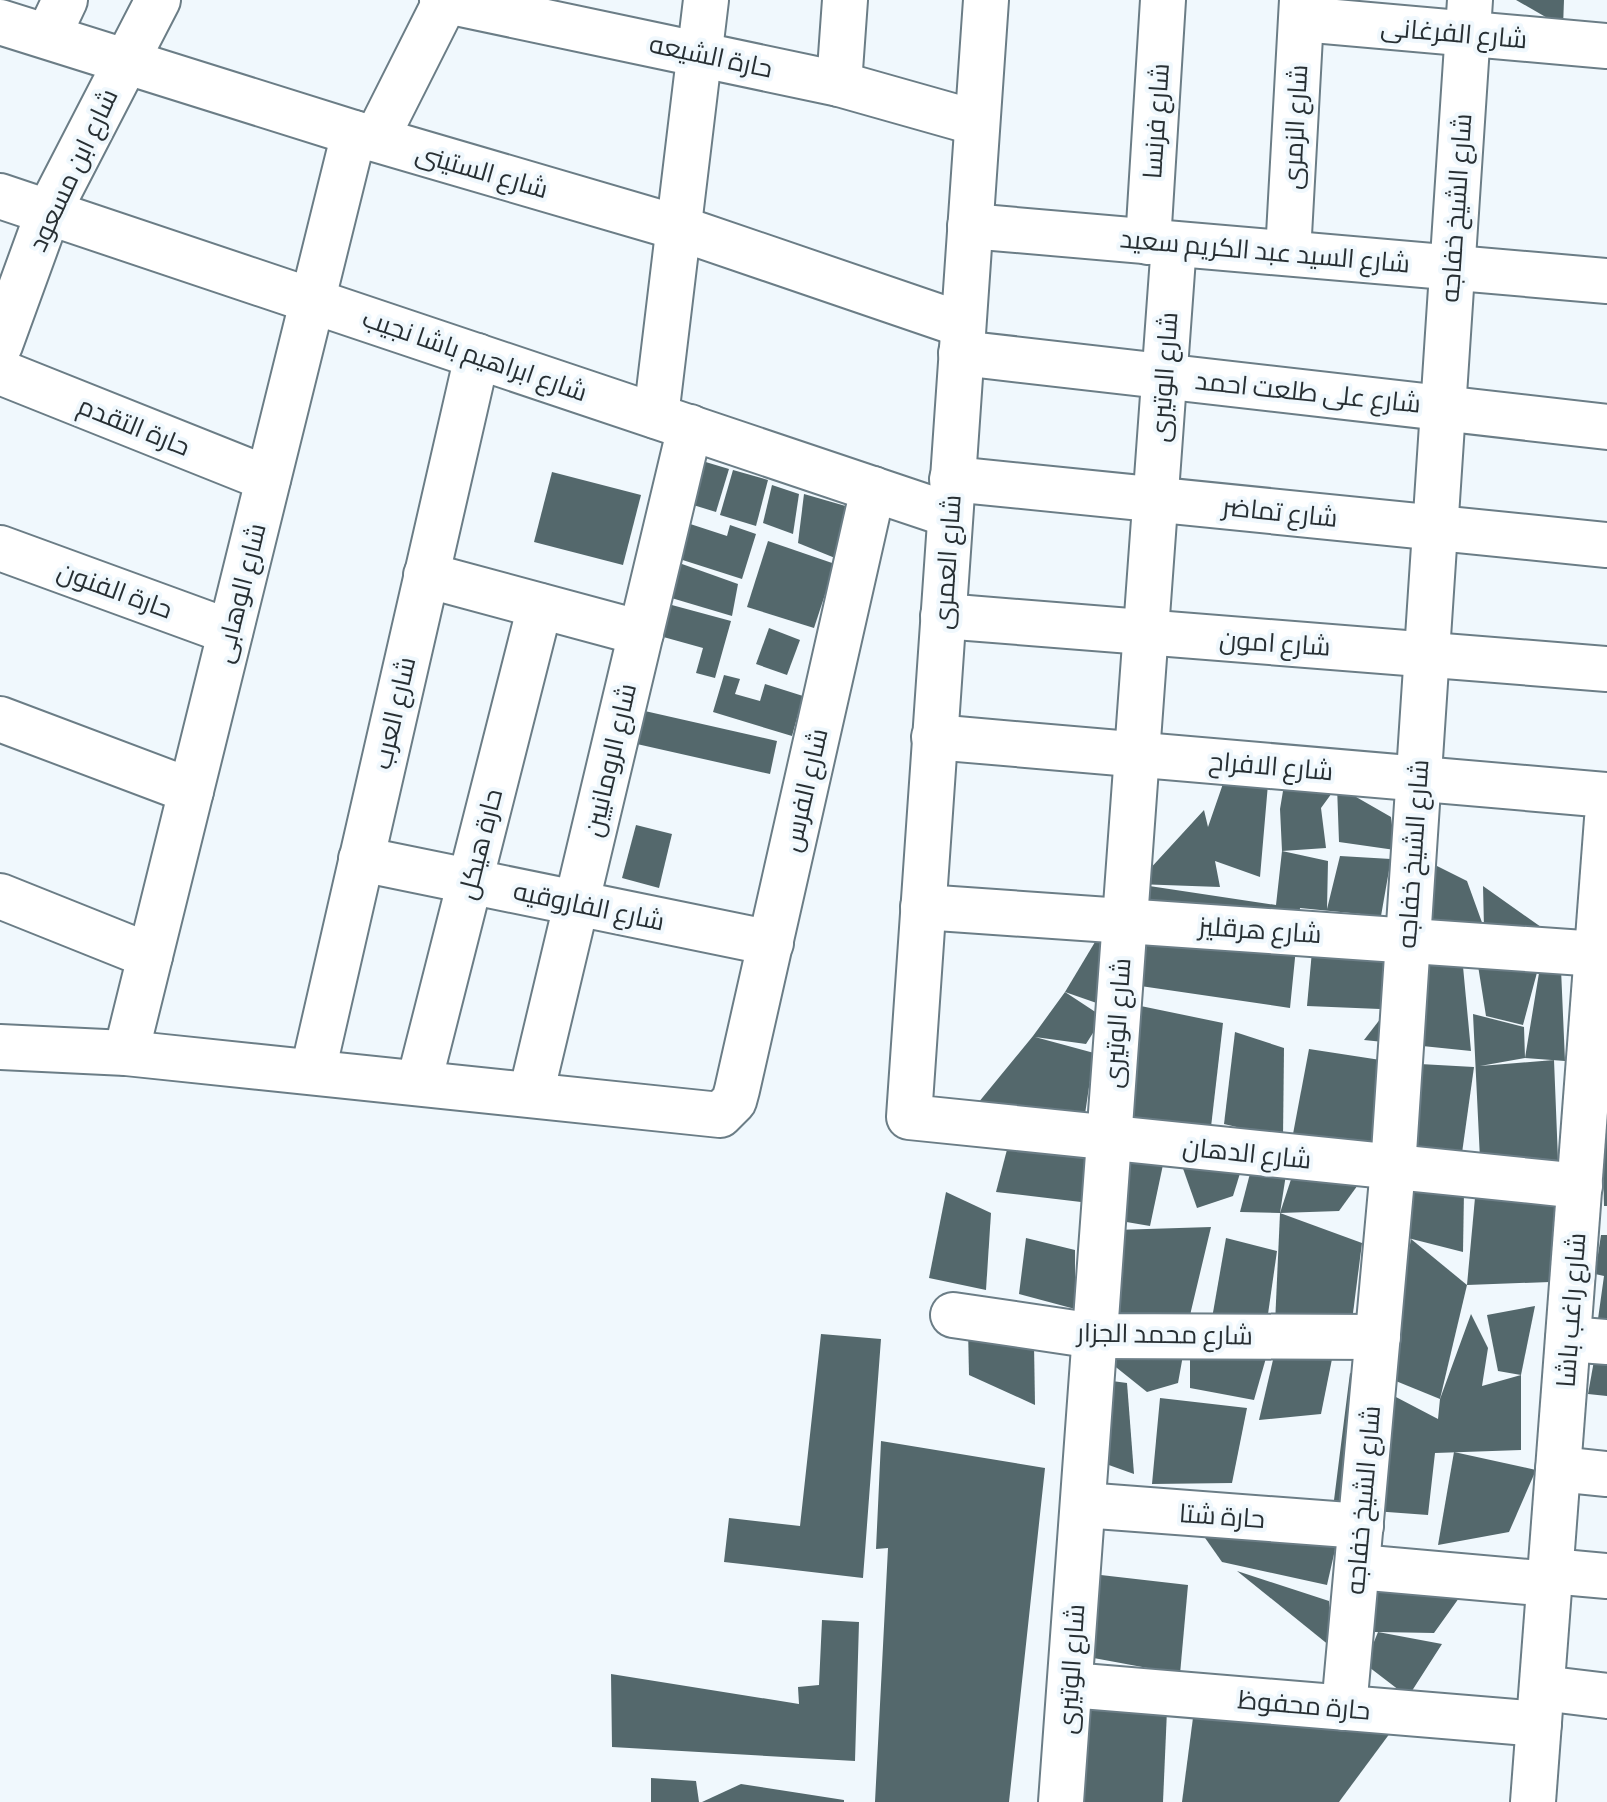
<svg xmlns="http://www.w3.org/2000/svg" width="1607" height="1802" viewBox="0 0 1607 1802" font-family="Bitter,Cairo,serif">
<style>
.building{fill:#54686c}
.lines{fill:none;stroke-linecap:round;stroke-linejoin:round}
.minor-casing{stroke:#6b7d86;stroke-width:48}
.minor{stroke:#fff;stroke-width:44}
.labels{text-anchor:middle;stroke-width:8;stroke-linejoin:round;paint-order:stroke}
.street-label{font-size:26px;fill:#272f33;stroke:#f0f8fd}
</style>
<rect width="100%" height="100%" fill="#f0f8fd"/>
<g class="building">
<path d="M1516 0H1564L1563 27Z"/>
<path d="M689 457 729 469 716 512 677 500Z"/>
<path d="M733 470 768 480 756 526 720 515Z"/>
<path d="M552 472 641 495 623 565 534 542Z"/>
<path d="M772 485 799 494 793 534 763 523Z"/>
<path d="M804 494 849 507 835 558 798 543Z"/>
<path d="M678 520 727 536 730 525 756 534 742 579 667 555Z"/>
<path d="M768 541 835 564 814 628 747 607Z"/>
<path d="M668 559 738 584 732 616 658 594Z"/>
<path d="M657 601 731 621 715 678 696 673 703 648 649 633Z"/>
<path d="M769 628 800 640 787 675 756 664Z"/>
<path d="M724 675 740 679 735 694 760 701 765 684 803 696 792 736 713 712Z"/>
<path d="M636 709 777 741 770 774 628 742Z"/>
<path d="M1287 767 1337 786 1391 817 1395 850 1339 842 1337 786 1321 808 1326 848 1282 851 1280 809Z"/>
<path d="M1226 775 1268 784 1260 877 1215 861 1220 887 1136 884 1204 810 1208 827Z"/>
<path d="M636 825 672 834 659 888 622 878Z"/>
<path d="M1282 851 1328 861 1327 909 1340 856 1391 859 1381 916 1300 908 1290 1008 1120 983 1136 884 1276 905Z"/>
<path d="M1433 864 1467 881 1484 928 1483 886 1558 939 1419 924Z"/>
<path d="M1315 918 1394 922 1380 1009 1307 1006Z"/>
<path d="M1101 932 1108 1007 1065 992Z"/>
<path d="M1476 953 1539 965 1523 1025 1486 1016Z"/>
<path d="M1462 956 1471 1051 1364 1040 1425 961Z"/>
<path d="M1540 967 1561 969 1565 1061 1525 1058 1480 1066 1554 1060 1558 1160 1480 1159 1473 1014 1524 1027 1525 1058Z"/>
<path d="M1065 992 1103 1017 1086 1044 1035 1037 1094 1053 1084 1121 969 1114 1033 1036Z"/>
<path d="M1131 1004 1223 1023 1211 1127 1124 1119Z"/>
<path d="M1235 1032 1284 1048 1283 1138 1224 1124Z"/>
<path d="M1309 1049 1387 1061 1380 1149 1293 1134Z"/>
<path d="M1420 1064 1474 1067 1462 1153 1410 1150Z"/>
<path d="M1602 1120 1607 1122V1206H1604Z"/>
<path d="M1010 1138 1093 1155 1081 1202 996 1192Z"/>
<path d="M1124 1141 1164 1160 1150 1226 1103 1218Z"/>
<path d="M1175 1146 1242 1167 1233 1196 1197 1208Z"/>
<path d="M1298 1158 1363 1178 1339 1211 1280 1213Z"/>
<path d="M1253 1162 1287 1168 1280 1213 1240 1212Z"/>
<path d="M1417 1170 1464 1191 1463 1252 1400 1236Z"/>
<path d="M1477 1176 1555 1204 1550 1282 1467 1285Z"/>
<path d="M946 1192 991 1213 986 1290 929 1278Z"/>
<path d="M1280 1213 1362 1243 1352 1321 1275 1324Z"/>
<path d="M1211 1227 1191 1311 1178 1383 1147 1392 1112 1364 1115 1230Z"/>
<path d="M1601 1235H1607V1328L1597 1326 1604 1276 1595 1274Z"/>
<path d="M1026 1238 1075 1250V1309L1019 1294Z"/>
<path d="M1226 1238 1277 1251 1267 1321 1211 1324Z"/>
<path d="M1411 1239 1467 1285 1440 1399 1386 1377Z"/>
<path d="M1535 1306 1521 1375 1498 1371 1487 1315Z"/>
<path d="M1190 1313 1266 1358 1254 1400 1190 1388Z"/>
<path d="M1471 1314 1488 1348 1482 1386 1521 1375V1450L1435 1453 1428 1515 1333 1508 1350 1373 1438 1419 1440 1399Z"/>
<path d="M968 1329 1034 1344 1035 1405 969 1375Z"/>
<path d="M821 1334 881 1339 863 1578 724 1562 729 1518 800 1526Z"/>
<path d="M1276 1347 1333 1354 1321 1414 1259 1420Z"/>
<path d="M1595 1355 1607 1357V1396L1588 1394Z"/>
<path d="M1075 1376 1127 1383 1134 1474 1064 1449Z"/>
<path d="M1160 1398 1247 1408 1232 1483 1152 1484Z"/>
<path d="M881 1441 1045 1468 1009 1802H875L888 1548 876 1549Z"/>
<path d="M1454 1452 1536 1470 1509 1532 1438 1545Z"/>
<path d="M1203 1535 1337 1541 1327 1585 1222 1562Z"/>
<path d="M1237 1571 1329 1601 1330 1646Z"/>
<path d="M1092 1574 1188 1585 1180 1674 1072 1654Z"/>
<path d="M1381 1582 1464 1591 1434 1633 1378 1632 1442 1644 1408 1697 1365 1664 1378 1632H1368Z"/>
<path d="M822 1620 859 1622 855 1761 612 1747 611 1674 799 1704 798 1687 819 1685Z"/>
<path d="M1078 1695 1167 1710 1163 1802H1071Z"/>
<path d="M1194 1710 1396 1725 1339 1802H1182Z"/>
<path d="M651 1778 696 1781 699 1802H651Z"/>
<path d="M741 1784 844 1800V1802H702Z"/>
</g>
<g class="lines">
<defs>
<g id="minor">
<path d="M442 0 839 84 977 123"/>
<path d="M986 0 909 1117 1580 1186"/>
<path d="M1302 19 1607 46"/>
<path d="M0 22 354 133 679 228 963 325"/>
<path d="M48 36 65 0"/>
<path d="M839 84 845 0"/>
<path d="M376 139 446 0"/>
<path d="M0 196 950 515"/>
<path d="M970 226 1607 281"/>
<path d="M1148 242 1163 0"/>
<path d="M1288 253 1302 0"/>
<path d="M0 345 48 213 158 0"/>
<path d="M961 353 1607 427"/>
<path d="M0 372 268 479"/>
<path d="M656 416 706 0"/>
<path d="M952 479 1607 545"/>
<path d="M0 548 230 632"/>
<path d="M426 575 641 633"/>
<path d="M943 616 1607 669"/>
<path d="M0 719 191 791"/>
<path d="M934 737 1607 795"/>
<path d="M361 859 771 943"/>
<path d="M0 896 150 956"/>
<path d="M923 907 1598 954"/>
<path d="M0 1047 126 1053 720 1115 734 1101 737 1090 873 489"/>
<path d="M126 1053 354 133"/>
<path d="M313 1071 477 356"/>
<path d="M419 1082 540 606"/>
<path d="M531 1094 690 427"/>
<path d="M953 1315 1095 1336 1378 1337"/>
<path d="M1568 1339 1607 1342"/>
<path d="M1558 1469 1607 1474"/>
<path d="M1083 1505 1361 1526"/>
<path d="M1358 1567 1550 1584"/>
<path d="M1551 1571 1607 1576"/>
<path d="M1070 1685 1539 1724"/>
<path d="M1542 1688 1607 1696"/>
<path d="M1344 1708 1393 1168 1470 0"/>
<path d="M1061 1802 1174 244"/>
<path d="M1533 1802 1607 819"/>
</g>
</defs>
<use href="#minor" class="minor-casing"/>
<use href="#minor" class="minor"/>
</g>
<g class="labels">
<g class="street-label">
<text transform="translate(1454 33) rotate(5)" y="9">شارع الفرغانى</text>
<text transform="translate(711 56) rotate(12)" y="9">حارة الشيعه</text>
<text transform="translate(1156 121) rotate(-86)" y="9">شارع فرنسا</text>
<text transform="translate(1295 127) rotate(-87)" y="9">شارع الزمرى</text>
<text transform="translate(73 170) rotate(-65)" y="9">شارع ابن مسعود</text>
<text transform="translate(482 171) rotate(16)" y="9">شارع الستينى</text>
<text transform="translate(1456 208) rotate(-86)" y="9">شارع الشيخ خفاجه</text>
<text transform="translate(1265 251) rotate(5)" y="9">شارع السيد عبد الكريم سعيد</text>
<text transform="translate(475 355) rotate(19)" y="9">شارع ابراهيم باشا نجيب</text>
<text transform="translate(1164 377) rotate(-86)" y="9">شارع الوتيرى</text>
<text transform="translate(1308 392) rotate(6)" y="9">شارع على طلعت احمد</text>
<text transform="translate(134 426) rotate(22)" y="9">حارة التقدم</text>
<text transform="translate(1280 512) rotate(6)" y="9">شارع تماضر</text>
<text transform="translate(947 562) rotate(-86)" y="9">شارع العمرى</text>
<text transform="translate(115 590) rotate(20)" y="9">حارة الفنون</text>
<text transform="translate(240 593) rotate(-76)" y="9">شارع الوهابى</text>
<text transform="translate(1275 643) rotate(4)" y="9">شارع امون</text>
<text transform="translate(394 713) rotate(-77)" y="9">شارع العرب</text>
<text transform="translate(610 760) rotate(-77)" y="9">شارع الرومانيين</text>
<text transform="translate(1271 766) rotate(5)" y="9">شارع الافراح</text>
<text transform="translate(805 790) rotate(-77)" y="9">شارع الفرس</text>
<text transform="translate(480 844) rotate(-76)" y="9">حارة هيكل</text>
<text transform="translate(1413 854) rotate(-86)" y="9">شارع الشيخ خفاجه</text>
<text transform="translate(589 906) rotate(12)" y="9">شارع الفاروقيه</text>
<text transform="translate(1260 930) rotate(4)" y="9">شارع هرقليز</text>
<text transform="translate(1117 1023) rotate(-86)" y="9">شارع الوتيرى</text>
<text transform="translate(1247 1153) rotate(6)" y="9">شارع الدهان</text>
<text transform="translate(1571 1310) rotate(-86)" y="9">شارع راغب باشا</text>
<text transform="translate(1165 1334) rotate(1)" y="9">شارع محمد الجزار</text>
<text transform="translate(1363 1500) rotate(-85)" y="9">شارع الشيخ خفاجه</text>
<text transform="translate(1222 1516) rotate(4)" y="9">حارة شتا</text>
<text transform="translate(1071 1669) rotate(-86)" y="9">شارع الوتيرى</text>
<text transform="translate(1304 1705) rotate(5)" y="9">حارة محفوظ</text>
</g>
</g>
</svg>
